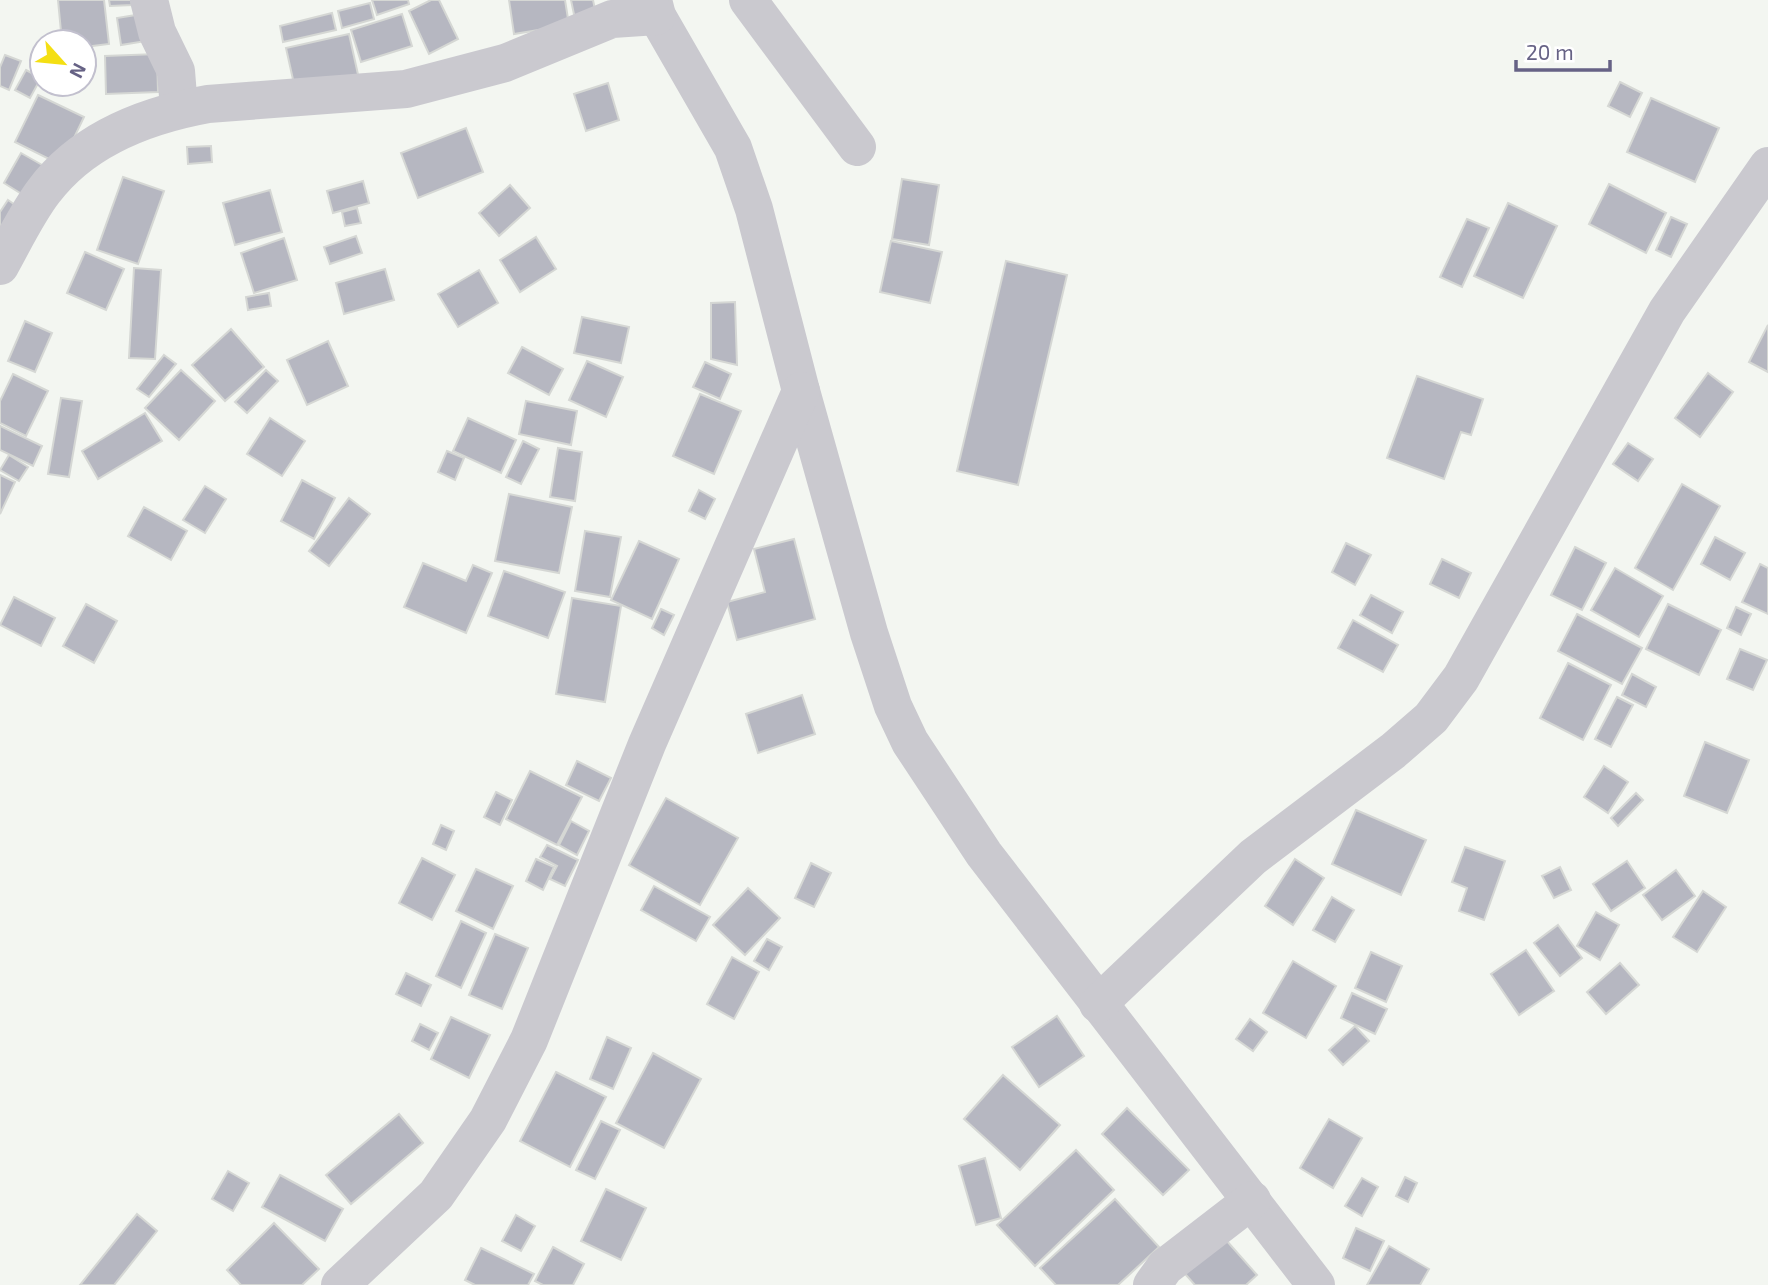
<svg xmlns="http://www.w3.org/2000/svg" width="1768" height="1285" viewBox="0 0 1768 1285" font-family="'Exo 2',sans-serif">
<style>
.building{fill:#b6b7c1;stroke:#d5d7d4;stroke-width:2}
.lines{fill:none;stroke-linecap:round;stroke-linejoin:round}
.minor{stroke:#cac9cf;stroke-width:38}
</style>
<rect width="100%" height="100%" fill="#f3f6f1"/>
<g class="building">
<path d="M58 0H104L109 44 84 47V42H62Z"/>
<path d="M109 0H131L132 5 110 6Z"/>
<path d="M372 0H408L409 4 377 15Z"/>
<path d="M431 0H439L458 39 429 54 409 11Z"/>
<path d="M509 0H565L569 25 514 34Z"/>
<path d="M571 0H593L597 19 576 24Z"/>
<path d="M370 3 374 19 342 28 338 11Z"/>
<path d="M332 13 336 30 283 42 280 26Z"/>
<path d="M142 14 146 41 121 45 117 18Z"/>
<path d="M402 14 412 46 361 62 351 30Z"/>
<path d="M349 34 359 79 296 93 286 48Z"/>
<path d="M157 54 158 92 106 94 105 56Z"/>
<path d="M5 55 21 61 9 90 0 86V67Z"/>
<path d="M26 70 41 78 30 98 15 90Z"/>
<path d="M1620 82 1642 93 1630 117 1608 106Z"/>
<path d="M608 83 619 120 586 131 574 94Z"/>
<path d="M38 95 84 117 61 165 15 142Z"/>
<path d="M1651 98 1719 128 1695 182 1627 152Z"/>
<path d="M466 128 483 172 418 198 401 153Z"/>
<path d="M211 146 212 162 188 164 187 147Z"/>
<path d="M21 153 51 170 33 201 4 183Z"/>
<path d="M123 177 164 191 138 264 97 250Z"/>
<path d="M902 179 939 185 929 245 892 239Z"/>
<path d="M363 181 369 203 333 213 327 191Z"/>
<path d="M1609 184 1666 213 1646 253 1589 224Z"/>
<path d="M510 185 530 208 499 236 479 213Z"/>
<path d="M270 190 282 232 235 245 223 203Z"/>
<path d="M8 200 27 213 0 249V212Z"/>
<path d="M1508 203 1557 226 1523 298 1474 276Z"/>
<path d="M357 208 361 223 345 226 342 212Z"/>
<path d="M1671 217 1687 224 1671 257 1656 250Z"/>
<path d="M1467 219 1489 228 1462 287 1440 277Z"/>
<path d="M356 236 362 253 330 264 324 247Z"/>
<path d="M536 237 556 269 520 292 500 260Z"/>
<path d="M284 238 297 280 254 293 241 253Z"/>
<path d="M891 241 942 252 930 303 880 292Z"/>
<path d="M85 252 124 269 106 310 67 293Z"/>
<path d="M1006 261 1067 275 1018 485 957 471Z"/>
<path d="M134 268 161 270 155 359 129 358Z"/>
<path d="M385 269 394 300 344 314 336 283Z"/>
<path d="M479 270 498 303 458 327 438 294Z"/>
<path d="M269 293 271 306 248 310 246 297Z"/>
<path d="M735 302 737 365 711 359V303Z"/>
<path d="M582 317 629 327 621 363 574 353Z"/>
<path d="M25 321 52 333 35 372 8 361Z"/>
<path d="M1768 325V372L1749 362Z"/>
<path d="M231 329 264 367 225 401 192 365Z"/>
<path d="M328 341 348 386 307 405 287 360Z"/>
<path d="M522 347 563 369 549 395 508 373Z"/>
<path d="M164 355 176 364 149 397 137 389Z"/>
<path d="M587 361 623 377 606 417 569 400Z"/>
<path d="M705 362 731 374 720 399 693 387Z"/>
<path d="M181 370 215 401 179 440 145 408Z"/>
<path d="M266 370 278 381 247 413 235 402Z"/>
<path d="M1708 373 1733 392 1700 437 1675 418Z"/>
<path d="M13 374 48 391 26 436 0 423V401Z"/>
<path d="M1417 376 1483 399 1471 435 1461 432 1444 479 1387 458Z"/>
<path d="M700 394 741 411 714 474 673 456Z"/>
<path d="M61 398 82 401 69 477 48 474Z"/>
<path d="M526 401 577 411 571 445 519 434Z"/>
<path d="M145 413 162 441 98 479 82 451Z"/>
<path d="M270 418 305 441 282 476 247 454Z"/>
<path d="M468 418 516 440 501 473 453 451Z"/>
<path d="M0 426 42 446 33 466 0 450Z"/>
<path d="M523 441 539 449 521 484 506 477Z"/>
<path d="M1628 443 1653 459 1638 481 1613 464Z"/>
<path d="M558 448 582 452 575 501 550 497Z"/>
<path d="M447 451 464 458 455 480 438 472Z"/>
<path d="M9 455 28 467 19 481 0 470Z"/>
<path d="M0 475 15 482 0 514Z"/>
<path d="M302 480 335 498 314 539 281 521Z"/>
<path d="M1682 484 1720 506 1673 590 1635 568Z"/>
<path d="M205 486 226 499 205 533 183 520Z"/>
<path d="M699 490 715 499 705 519 689 511Z"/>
<path d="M509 494 572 507 559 573 495 561Z"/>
<path d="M349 498 370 514 329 566 309 551Z"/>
<path d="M144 507 187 531 171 560 128 536Z"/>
<path d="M585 531 621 537 610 597 575 591Z"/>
<path d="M1715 537 1745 553 1730 580 1701 564Z"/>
<path d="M794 539 815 619 737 640 727 602 765 592 754 549Z"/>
<path d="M639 541 679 559 652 619 611 600Z"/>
<path d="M1346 543 1371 555 1355 585 1332 572Z"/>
<path d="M1575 547 1606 563 1582 610 1551 595Z"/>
<path d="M1442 559 1471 573 1459 598 1430 584Z"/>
<path d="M423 563 466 581 473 565 492 573 466 633 404 607Z"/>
<path d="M1760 564 1768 568V614L1742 602Z"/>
<path d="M1615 568 1663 596 1639 637 1591 610Z"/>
<path d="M504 571 565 592 548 638 488 616Z"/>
<path d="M1371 595 1403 612 1392 633 1360 615Z"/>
<path d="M14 597 55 618 41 646 0 625Z"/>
<path d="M572 598 621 606 605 702 556 694Z"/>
<path d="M86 604 117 621 94 663 63 646Z"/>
<path d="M1668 604 1721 630 1699 675 1646 649Z"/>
<path d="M1736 607 1751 614 1741 635 1727 628Z"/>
<path d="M661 609 674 615 664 635 652 628Z"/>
<path d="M1577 614 1642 648 1622 684 1558 651Z"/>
<path d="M1353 620 1398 645 1383 672 1338 648Z"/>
<path d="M1740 649 1767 660 1753 690 1727 679Z"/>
<path d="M1568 663 1611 685 1583 740 1540 718Z"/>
<path d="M1632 674 1656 687 1646 707 1622 695Z"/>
<path d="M802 695 815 734 758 753 746 714Z"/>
<path d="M1617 697 1633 705 1611 747 1595 739Z"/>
<path d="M1705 742 1749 760 1727 813 1684 796Z"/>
<path d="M577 761 611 778 599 801 566 785Z"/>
<path d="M1604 766 1628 782 1608 813 1584 797Z"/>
<path d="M530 771 582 797 557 845 506 819Z"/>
<path d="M496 792 512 800 500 825 484 817Z"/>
<path d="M1636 793 1643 800 1618 826 1611 818Z"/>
<path d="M666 798 738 838 700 905 629 865Z"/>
<path d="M1356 810 1426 840 1401 895 1332 864Z"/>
<path d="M571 821 589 831 577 855 559 845Z"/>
<path d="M441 825 454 831 446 850 433 844Z"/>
<path d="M547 845 578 860 565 886 550 879 557 866 540 857Z"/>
<path d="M1465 847 1505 861 1484 920 1459 911 1467 888 1452 882Z"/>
<path d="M422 858 455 875 432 920 399 903Z"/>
<path d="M536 859 554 867 543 890 526 881Z"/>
<path d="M1295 859 1324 878 1293 925 1265 906Z"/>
<path d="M1627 861 1645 888 1611 911 1593 884Z"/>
<path d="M811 863 831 873 814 907 795 898Z"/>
<path d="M1560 867 1571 890 1554 898 1542 876Z"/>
<path d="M476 869 513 886 493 929 456 911Z"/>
<path d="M1676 870 1695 896 1662 920 1643 895Z"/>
<path d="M654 886 710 917 696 941 641 910Z"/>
<path d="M748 888 780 918 745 955 713 925Z"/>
<path d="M1703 891 1726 907 1697 952 1673 937Z"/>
<path d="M1332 897 1354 910 1335 942 1313 930Z"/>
<path d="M1596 912 1619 925 1600 960 1577 946Z"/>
<path d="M461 921 486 933 461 988 436 976Z"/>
<path d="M1558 925 1582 958 1560 976 1534 943Z"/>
<path d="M495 934 528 948 502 1009 469 995Z"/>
<path d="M767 939 782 947 769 970 754 961Z"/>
<path d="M1526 950 1554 991 1519 1015 1491 974Z"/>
<path d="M1371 952 1402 966 1386 1002 1355 988Z"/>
<path d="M732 957 759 972 734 1019 707 1004Z"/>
<path d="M1293 961 1336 986 1306 1038 1263 1013Z"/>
<path d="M1620 963 1639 985 1606 1014 1587 992Z"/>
<path d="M406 973 431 985 421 1006 396 994Z"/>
<path d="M1352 993 1387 1009 1375 1034 1341 1018Z"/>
<path d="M1057 1016 1084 1056 1039 1087 1012 1047Z"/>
<path d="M451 1017 490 1035 469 1078 431 1059Z"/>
<path d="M1250 1019 1267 1032 1253 1051 1236 1039Z"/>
<path d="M420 1024 438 1033 429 1050 412 1041Z"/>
<path d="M1355 1026 1369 1041 1343 1065 1329 1050Z"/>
<path d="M607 1037 631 1048 613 1089 590 1079Z"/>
<path d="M653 1053 701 1079 664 1148 616 1123Z"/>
<path d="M556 1072 606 1097 570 1167 520 1141Z"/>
<path d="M1003 1075 1060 1125 1020 1170 964 1119Z"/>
<path d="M1127 1108 1189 1170 1163 1195 1102 1134Z"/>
<path d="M399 1114 423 1143 351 1204 326 1175Z"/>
<path d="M1329 1119 1362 1138 1333 1188 1300 1168Z"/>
<path d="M601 1121 620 1130 595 1179 576 1170Z"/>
<path d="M1076 1150 1114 1190 1035 1266 997 1225Z"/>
<path d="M985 1158 1001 1218 976 1225 959 1166Z"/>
<path d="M228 1171 249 1183 233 1211 212 1199Z"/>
<path d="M280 1175 343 1209 325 1241 262 1207Z"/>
<path d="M1405 1177 1417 1183 1408 1202 1396 1196Z"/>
<path d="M1362 1178 1378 1187 1362 1216 1345 1206Z"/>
<path d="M606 1189 646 1208 621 1260 581 1241Z"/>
<path d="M1115 1199 1159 1247 1118 1285H1056L1040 1268Z"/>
<path d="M137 1214 157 1231 114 1285H80Z"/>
<path d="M516 1215 535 1226 521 1251 502 1241Z"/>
<path d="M274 1223 319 1269 302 1285H241L227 1270Z"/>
<path d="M1356 1228 1384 1241 1370 1271 1343 1258Z"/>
<path d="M1218 1231 1257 1275 1246 1285H1195L1178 1266Z"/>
<path d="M1389 1246 1429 1269 1420 1285H1367Z"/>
<path d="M553 1247 584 1264 573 1285H543L535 1281Z"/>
<path d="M481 1248 534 1274 528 1285H475L465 1280Z"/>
</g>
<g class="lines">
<g class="minor">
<path d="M149 0 157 32 176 71 179 109"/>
<path d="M653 0 657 16 733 148 754 209 801 391 869 633 893 706 910 742 984 854 1316 1285"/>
<path d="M748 0 857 147"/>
<path d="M0 266C14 241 27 213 44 191 83 139 147 115 208 104L406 89 505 63 612 19 657 16"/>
<path d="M1098 1004 1253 857 1393 751 1431 718 1461 678 1667 311 1768 166"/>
<path d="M340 1285 436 1195 488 1120 529 1040 647 744 801 391"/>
<path d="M1152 1285 1165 1267 1252 1200"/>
</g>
</g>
<g transform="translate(63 63) rotate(117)"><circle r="33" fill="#ffffff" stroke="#c2c0ce" stroke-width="2"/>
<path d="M0-5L12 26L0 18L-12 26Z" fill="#f4df13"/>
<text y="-10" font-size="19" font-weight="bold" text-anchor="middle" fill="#666285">N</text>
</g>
<path d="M1516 60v10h94v-10" fill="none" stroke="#666285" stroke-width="3.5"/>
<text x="1526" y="60" font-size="21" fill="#666285" stroke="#ffffff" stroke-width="5" paint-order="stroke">20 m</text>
</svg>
